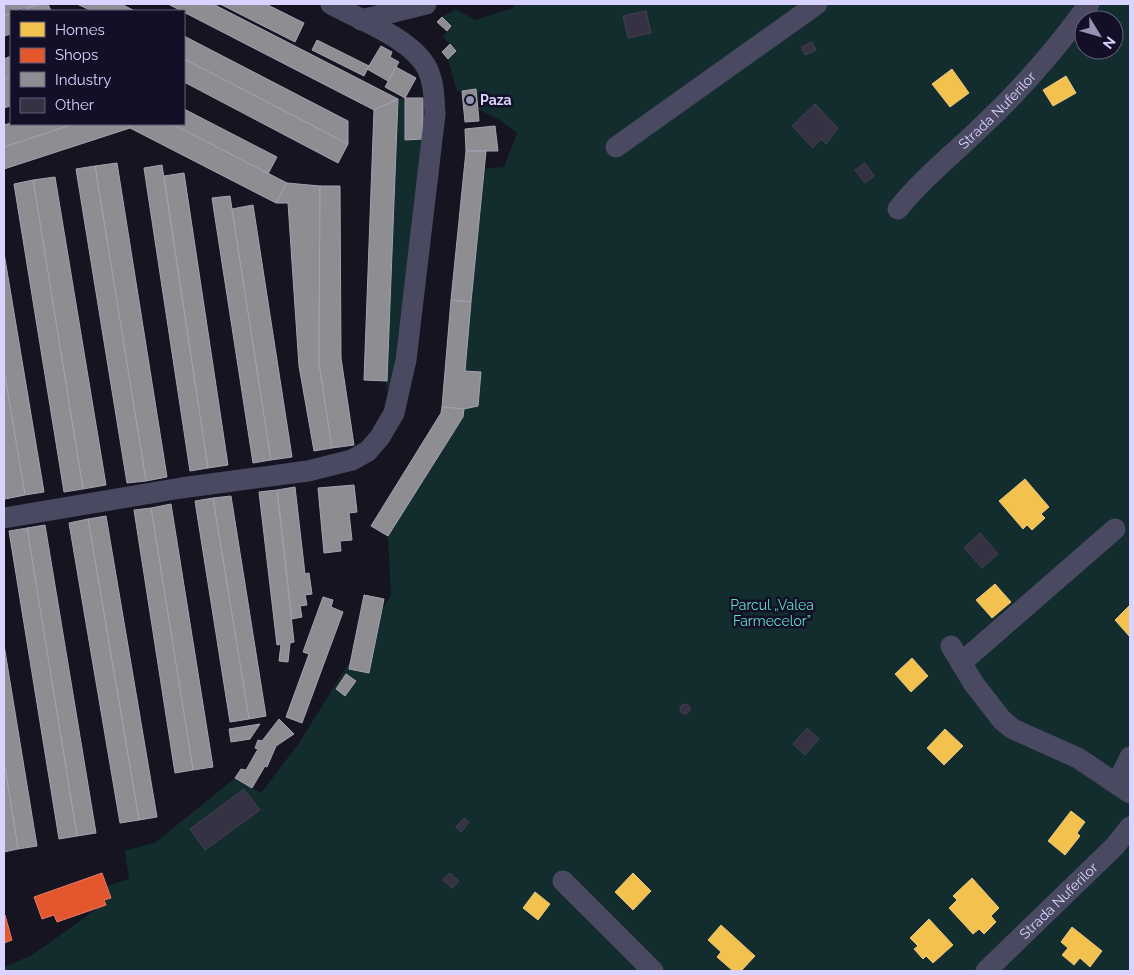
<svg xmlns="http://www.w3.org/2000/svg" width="1134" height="975" viewBox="0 0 1134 975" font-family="Raleway,sans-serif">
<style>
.green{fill:#132c2d;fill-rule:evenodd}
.homes{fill:#f2c14e;stroke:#eac783}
.shops{fill:#e4572e;stroke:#e17c6d}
.industry{fill:#8d8d92;stroke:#a4a2b3}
.building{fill:#343243;stroke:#433f54}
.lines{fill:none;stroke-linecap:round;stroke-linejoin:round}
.minor{stroke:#4a4962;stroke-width:21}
.poi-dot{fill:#9591b1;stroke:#130f26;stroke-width:2}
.labels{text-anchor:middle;stroke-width:5;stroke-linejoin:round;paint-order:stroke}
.poi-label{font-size:14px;font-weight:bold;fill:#d9d4ff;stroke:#130f26;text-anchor:start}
.street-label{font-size:14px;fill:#d9d4ff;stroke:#130f26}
.park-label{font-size:14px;fill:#5fe0c0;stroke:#130f26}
</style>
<rect width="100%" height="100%" fill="#161421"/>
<g class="green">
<path d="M515 4H1130V971H4V967L32 955 98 908 106 905 104 900 111 898 107 886 129 879 125 851 156 842 235 778 261 793 299 743 391 595 388 536 463 418 464 409 478 406 481 373 465 371 484 169 504 167 517 133 498 119 478 109 476 89 457 91 448 59 456 51 443 37 451 26 442 17 456 9 475 20 513 8ZM1084 20H1114V50H1084Z"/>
<path d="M405 98V139H423L392 383 386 391 398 99Z"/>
</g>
<g class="homes">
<path d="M952 69 969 93 950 107 932 84Z"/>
<path d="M1066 76 1076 93 1053 106 1043 90Z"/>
<path d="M1025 479 1049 507 1041 514 1045 518 1032 530 1027 525 1023 529 999 501Z"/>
<path d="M995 584 1011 602 992 618 976 600Z"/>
<path d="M1130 605V637L1115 620Z"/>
<path d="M912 658 928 676 911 692 895 674Z"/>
<path d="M945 729 963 746 944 765 927 748Z"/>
<path d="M1071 811 1085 822 1077 833 1080 836 1065 855 1048 841Z"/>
<path d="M633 873 651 891 633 910 615 892Z"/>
<path d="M972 878 999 908 991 916 996 922 984 934 979 929 973 934 949 908 957 900 953 896Z"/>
<path d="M535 892 550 904 538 920 523 908Z"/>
<path d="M929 919 953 945 933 963 926 956 923 959 914 949 918 946 910 938Z"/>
<path d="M721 925 755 956 741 971H733L717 957 721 952 708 940Z"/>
<path d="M1072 927 1102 951 1090 967 1080 958 1074 965 1062 955 1068 948 1061 942Z"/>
</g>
<g class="shops">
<path d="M102 873 111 898 104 900 106 905 57 922 54 915 42 919 34 897Z"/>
<path d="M5 915 12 940 4 943V916Z"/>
</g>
<g class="industry">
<path d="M4 4H41L11 11V14L4 16Z"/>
<path d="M41 4H48L51 11H18Z"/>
<path d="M77 4H121L135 11H92Z"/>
<path d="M168 4H213L398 99 374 110Z"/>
<path d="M220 4H266L304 23 295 42Z"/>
<path d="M11 14V34L4 36V16Z"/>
<path d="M442 17 451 26 447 31 437 22Z"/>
<path d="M184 36 348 121V144L184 59Z"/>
<path d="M317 40 369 66 364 76 312 50Z"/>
<path d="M450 44 456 51 448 59 442 52Z"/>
<path d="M381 46 392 52 390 57 399 62 388 81 367 69Z"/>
<path d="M11 56V77L4 79V59Z"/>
<path d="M184 59 348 144 338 163 184 82Z"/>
<path d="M396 67 416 78 405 98 385 87Z"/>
<path d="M11 77 10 106 4 108V79Z"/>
<path d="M476 89 479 121 465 122 462 91Z"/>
<path d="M405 98H423V139L405 140Z"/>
<path d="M398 99 387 381 364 380 374 110Z"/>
<path d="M184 109 277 157 268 174 172 124H184Z"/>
<path d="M11 123V124H74L4 147V125Z"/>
<path d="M74 124H130V128L4 169V147Z"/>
<path d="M130 124H172L287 183 276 203 130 128Z"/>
<path d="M495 126 498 151H466L465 129Z"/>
<path d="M466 151H486L471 302 451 300Z"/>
<path d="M117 163 167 477 146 481 95 166Z"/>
<path d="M162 165 208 468 190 471 144 168Z"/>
<path d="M95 166 146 481 127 483 76 169Z"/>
<path d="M184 173 228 465 208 468 164 176Z"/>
<path d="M55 177 106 485 83 489 33 180Z"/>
<path d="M33 180 83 489 64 492 14 184Z"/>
<path d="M287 183 320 186 319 363 332 448 314 451 299 366 288 203H276Z"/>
<path d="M320 186H340L341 358 354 445 332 448 319 363Z"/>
<path d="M230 196 271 460 253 463 212 198Z"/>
<path d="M253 205 292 457 271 460 232 209Z"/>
<path d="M4 253 44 492 25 495 4 370Z"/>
<path d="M451 300 471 302 465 371 481 372 478 406 464 409 442 407Z"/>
<path d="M4 370 25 495 5 499 4 492Z"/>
<path d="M442 407 464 409 463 417 388 536 371 526 441 413Z"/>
<path d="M354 485 357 512 349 513 352 540 340 541 341 551 324 553 318 488Z"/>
<path d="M295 487 305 574 309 573 312 594 305 595 307 605 300 606 302 617 292 619 277 490Z"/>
<path d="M277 490 294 642 290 643 288 662 279 661 281 644 277 645 259 492Z"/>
<path d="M231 496 266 716 249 719 213 498Z"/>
<path d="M213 498 249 719 230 722 195 501Z"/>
<path d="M171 504 213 767 193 770 151 508Z"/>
<path d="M151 508 193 770 175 773 134 510Z"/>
<path d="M106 516 157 817 139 820 88 519Z"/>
<path d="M88 519 139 820 120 823 69 523Z"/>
<path d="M45 525 96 833 77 836 27 528Z"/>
<path d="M27 528 77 836 59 839 9 531Z"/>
<path d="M364 595 384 599 369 673 349 669Z"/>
<path d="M323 597 333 600 331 607 343 612 302 723 286 717 309 654 303 652Z"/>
<path d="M4 645 37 846 18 849 4 761Z"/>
<path d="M346 674 356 681 345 696 336 689Z"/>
<path d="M279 719 294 734 276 746 267 767 265 766 252 788 235 778 241 769 246 770 258 749 255 748 258 740 262 741Z"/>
<path d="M260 724 250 739 231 742 229 729Z"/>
<path d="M4 761 18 849 4 852Z"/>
</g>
<g class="building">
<path d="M646 11 651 33 628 38 623 16Z"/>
<path d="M812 42 816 50 805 55 801 47Z"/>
<path d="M815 104 838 128 826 144 821 139 813 148 792 126Z"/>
<path d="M865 163 874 176 865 183 855 170Z"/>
<path d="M980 533 998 554 982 568 964 548Z"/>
<circle cx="685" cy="709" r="5"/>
<path d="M807 728 819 739 805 755 793 744Z"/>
<path d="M244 789 260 810 205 850 190 829Z"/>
<path d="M464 818 469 822 461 832 456 827Z"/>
<path d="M450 873 459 881 452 888 443 880Z"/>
</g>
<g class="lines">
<g class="minor">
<path d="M361 20 426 4"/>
<path d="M616 147 817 4"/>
<path id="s1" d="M898 209C922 179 951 156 979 129 1020 91 1057 48 1089 4"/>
<path d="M4 518 181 488 308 471 352 460 368 451 380 437 394 413 406 360 435 114C434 98 434 82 427 68 411 38 360 20 331 4"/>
<path d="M951 646 974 684 1002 720 1013 729 1078 758 1130 793"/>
<path d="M961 663 1115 529"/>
<path d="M1117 784 1130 757"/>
<path d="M563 881 653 971"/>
<path id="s2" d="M986 971 1115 846 1130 827"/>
</g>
</g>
<circle class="poi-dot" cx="470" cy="100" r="5"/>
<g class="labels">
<g class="poi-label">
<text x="480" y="105">Paza</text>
</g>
<g class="street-label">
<text dy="5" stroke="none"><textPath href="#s1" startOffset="140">Strada Nuferilor</textPath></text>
<text dy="5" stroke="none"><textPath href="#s2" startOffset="101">Strada Nuferilor</textPath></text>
</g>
<g class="park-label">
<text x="772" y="610">Parcul „Valea<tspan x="772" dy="16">Farmecelor”</tspan></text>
</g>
</g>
<rect width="1134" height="975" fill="none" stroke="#d9d4ff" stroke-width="10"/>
<rect x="10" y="10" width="175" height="115" fill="#130f26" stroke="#625e7d"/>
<rect x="20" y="22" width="25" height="15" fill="#f2c14e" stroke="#625e7d"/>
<text x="55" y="35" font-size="15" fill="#d9d4ff">Homes</text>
<rect x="20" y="48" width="25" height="15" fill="#e4572e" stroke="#625e7d"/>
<text x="55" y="60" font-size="15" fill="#d9d4ff">Shops</text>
<rect x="20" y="72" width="25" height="15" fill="#8d8d92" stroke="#625e7d"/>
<text x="55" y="85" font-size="15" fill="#d9d4ff">Industry</text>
<rect x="20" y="98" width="25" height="15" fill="#343243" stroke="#625e7d"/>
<text x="55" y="110" font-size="15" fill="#d9d4ff">Other</text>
<g transform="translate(1099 35) rotate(127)"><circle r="24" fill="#130f26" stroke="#625e7d"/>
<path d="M0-4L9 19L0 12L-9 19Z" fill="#9591b1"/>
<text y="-8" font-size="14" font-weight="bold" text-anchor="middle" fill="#d9d4ff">N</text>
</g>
</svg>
